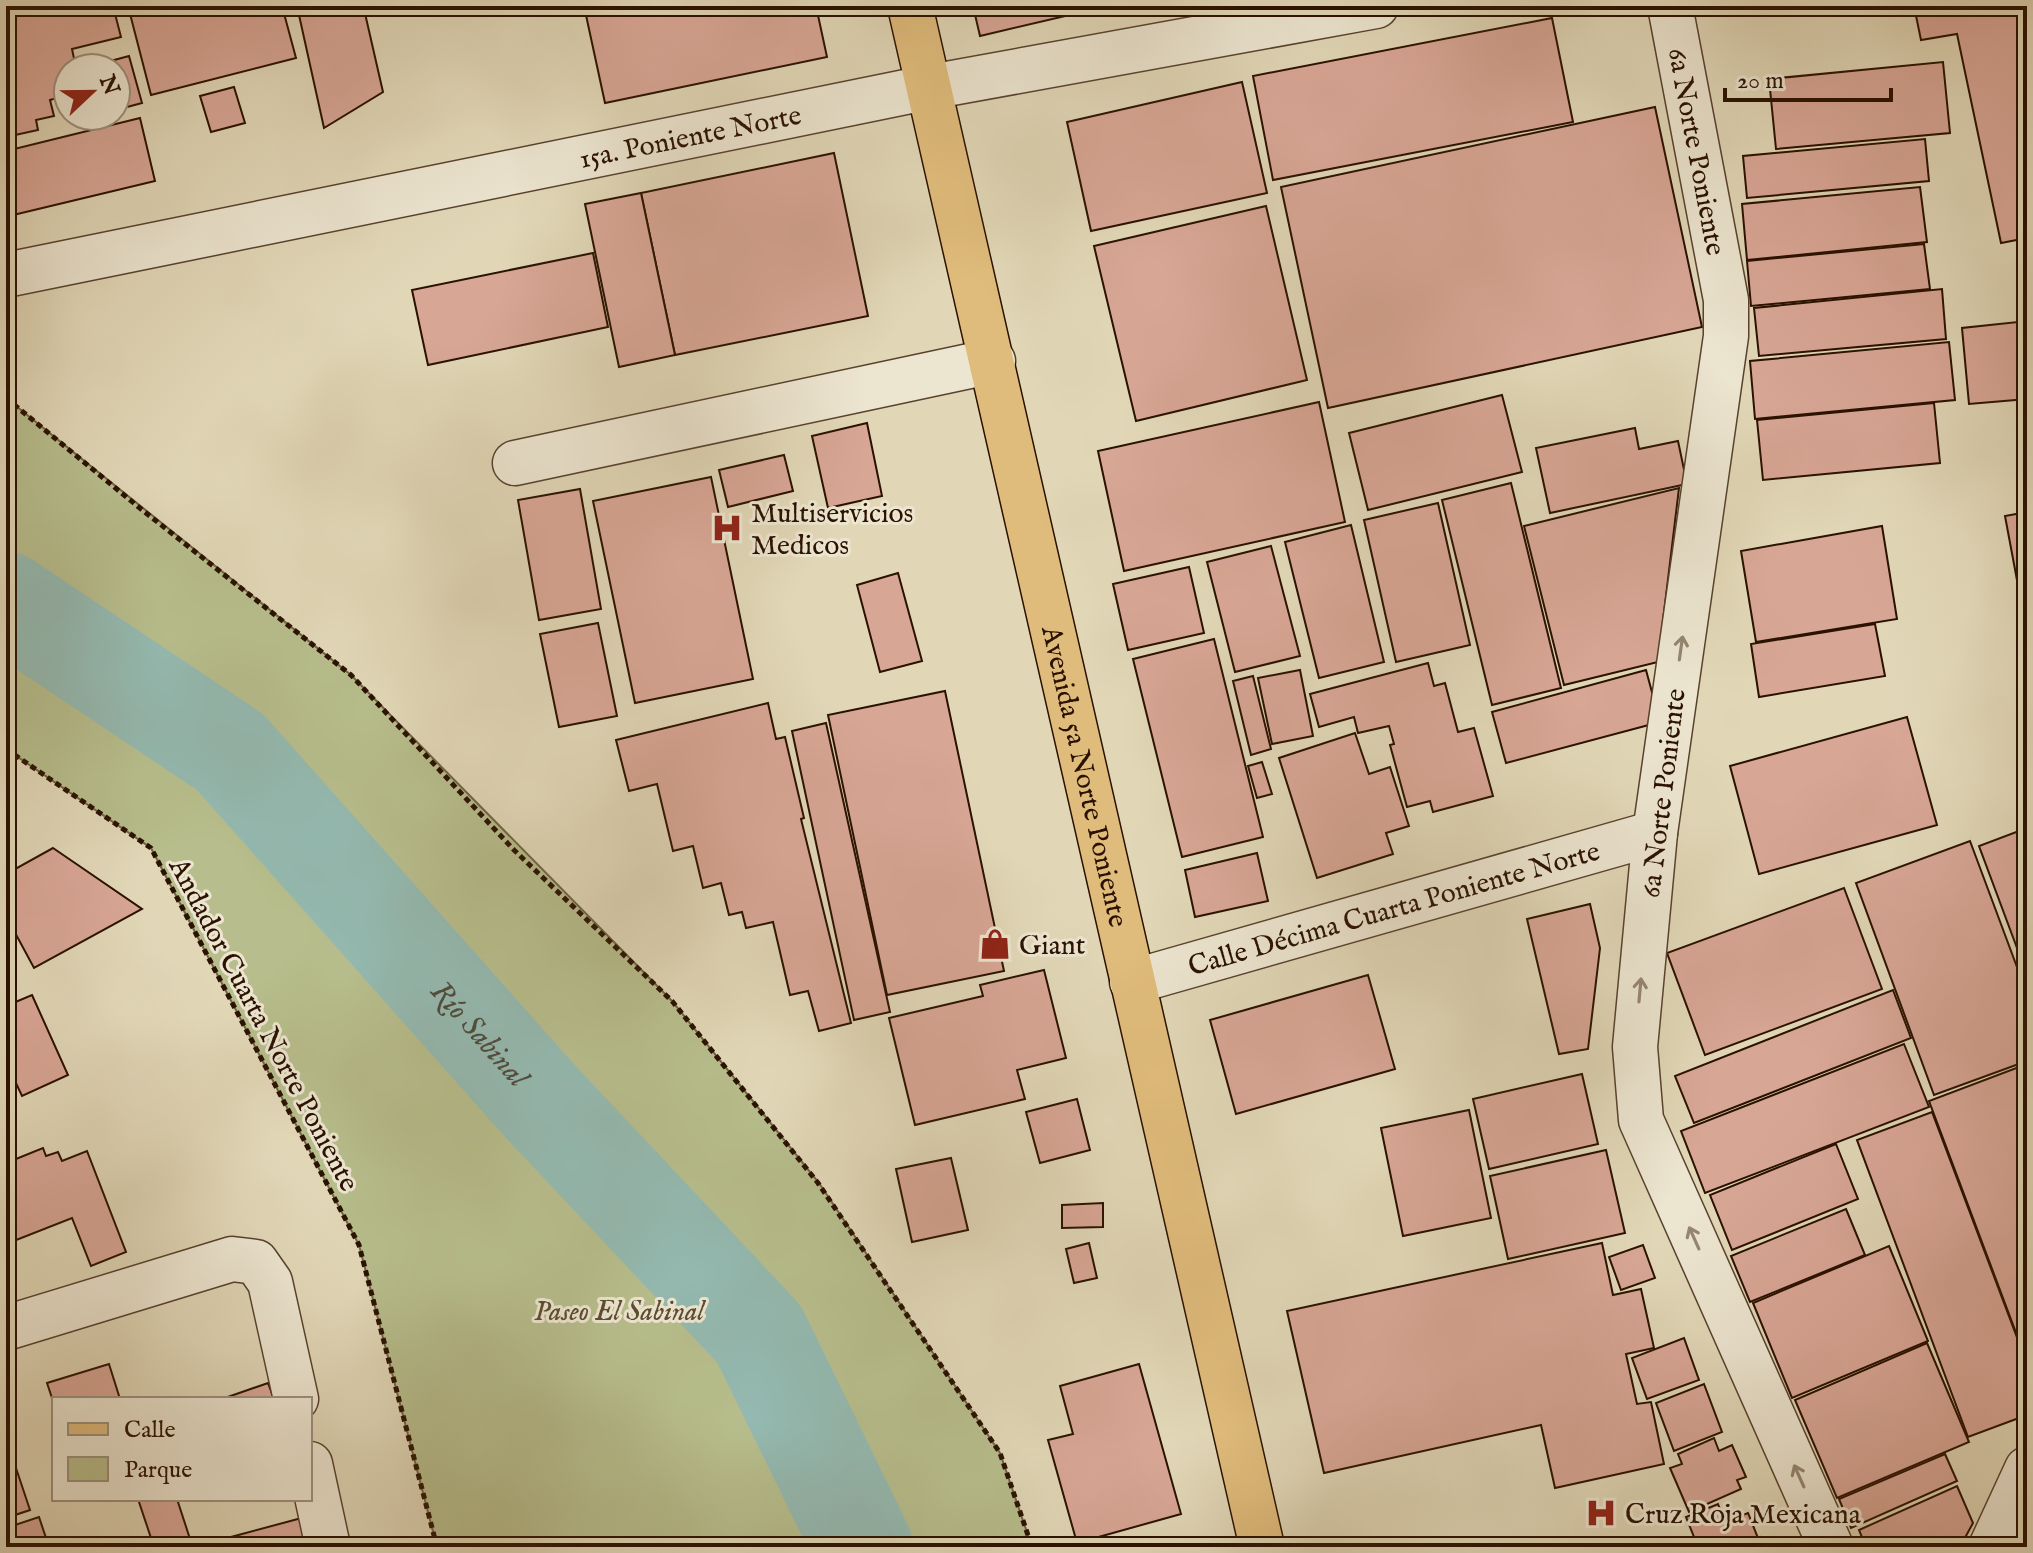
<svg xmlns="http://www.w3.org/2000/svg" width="2033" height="1553" viewBox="0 0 2033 1553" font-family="'IM FELL English',serif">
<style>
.green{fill:#b7bd8c;stroke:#706746;stroke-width:2}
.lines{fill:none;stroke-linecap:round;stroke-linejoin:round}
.river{stroke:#94b9b0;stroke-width:100}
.building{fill:#d8a695;stroke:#2a1100;stroke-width:2}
.minor-casing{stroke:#58422e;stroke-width:47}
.major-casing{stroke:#2a1100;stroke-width:47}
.path{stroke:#2a1100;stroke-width:5;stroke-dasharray:6 4;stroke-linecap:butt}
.minor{stroke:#ece5d0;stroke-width:44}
.major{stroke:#e0bc7c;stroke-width:44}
.oneway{stroke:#958672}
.labels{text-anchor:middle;stroke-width:6;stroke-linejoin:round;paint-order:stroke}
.street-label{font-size:28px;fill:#2a1100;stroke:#ece5d0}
.poi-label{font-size:28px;fill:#2a1100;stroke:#ece5d0;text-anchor:start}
.park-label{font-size:28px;font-style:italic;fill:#5b4d31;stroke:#ece5d0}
.water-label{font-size:30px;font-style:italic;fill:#4f4c3e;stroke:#ece5d0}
</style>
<rect width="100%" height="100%" fill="#e1d7b7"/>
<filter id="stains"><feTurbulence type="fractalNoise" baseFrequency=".0025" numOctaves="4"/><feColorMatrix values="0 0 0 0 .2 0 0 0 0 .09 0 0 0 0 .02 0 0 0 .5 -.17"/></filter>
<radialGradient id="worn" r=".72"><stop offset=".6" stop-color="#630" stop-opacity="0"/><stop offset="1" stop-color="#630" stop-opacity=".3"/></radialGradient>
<path class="green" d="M6 398 351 675 672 1001 819 1183 1000 1453 1032 1547H437L359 1245 151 848 6 749Z"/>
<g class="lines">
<path class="river" id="s1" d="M6 602 230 752 539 1100 759 1334 863 1547"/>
</g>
<g class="building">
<path d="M6 6H28L30 15 65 6H113L121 37 72 49 76 68H68V95L50 100 54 116 36 120 38 130 6 137Z"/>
<path d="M128 6H282L296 58 151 95Z"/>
<path d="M297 6H378L364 9 383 92 324 128Z"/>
<path d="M584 6H816L827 57 605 103Z"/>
<path d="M973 6H1108L980 36Z"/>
<path d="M1914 6H2027V238L2001 243 1957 34 1921 40Z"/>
<path d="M1552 18 1573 122 1273 180 1253 76Z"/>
<path d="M129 56 142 103 116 110V68H105L103 63Z"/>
<path d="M1943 62 1950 133 1776 149 1769 79Z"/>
<path d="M1242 82 1267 193 1091 231 1067 122Z"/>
<path d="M234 87 245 123 211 132 200 96Z"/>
<path d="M1655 107 1702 327 1328 408 1281 187Z"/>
<path d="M140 118 155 181 9 216 6 202V151Z"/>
<path d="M1925 139 1929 181 1747 198 1743 156Z"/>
<path d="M834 153 868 316 675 355 641 193Z"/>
<path d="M1920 187 1927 242 1747 260 1742 204Z"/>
<path d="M641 193 675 355 619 367 585 204Z"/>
<path d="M1266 206 1307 380 1136 421 1094 246Z"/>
<path d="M1924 244 1930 289 1751 306 1747 261Z"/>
<path d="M593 253 608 327 428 365 412 290Z"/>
<path d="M1942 289 1946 339 1759 356 1754 308Z"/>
<path d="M2027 321V399L1969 404 1962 328Z"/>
<path d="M1949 342 1955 400 1755 419 1750 361Z"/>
<path d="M1502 395 1522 472 1368 510 1349 433Z"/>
<path d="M1319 402 1345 522 1124 571 1098 451Z"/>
<path d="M1934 403 1940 463 1763 480 1757 420Z"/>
<path d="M867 423 882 496 828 508 812 436Z"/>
<path d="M1635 428 1639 449 1678 441 1687 484 1550 513 1536 448Z"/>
<path d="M784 455 793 491 728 507 719 470Z"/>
<path d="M711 477 753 679 635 703 593 501Z"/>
<path d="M1511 483 1561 688 1492 705 1442 500Z"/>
<path d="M1679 488 1658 662 1564 685 1524 526Z"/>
<path d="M580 489 601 609 539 620 518 500Z"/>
<path d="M1438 503 1470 645 1396 662 1364 520Z"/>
<path d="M2027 512V622L2025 623 2005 516Z"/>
<path d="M1351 525 1384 662 1319 678 1285 542Z"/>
<path d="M1882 526 1897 619 1756 642 1741 551Z"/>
<path d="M1271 546 1300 656 1235 672 1207 562Z"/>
<path d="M1189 567 1204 633 1128 650 1113 584Z"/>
<path d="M898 573 922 661 880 672 857 585Z"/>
<path d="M598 623 617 716 559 727 540 634Z"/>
<path d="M1875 624 1885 676 1759 697 1751 644Z"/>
<path d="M1214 639 1263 837 1182 857 1133 659Z"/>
<path d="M1428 663 1434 686 1445 683 1458 732 1474 728 1493 796 1433 812 1430 801 1407 807 1390 745 1394 744 1389 726 1358 733 1354 717 1319 727 1310 694Z"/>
<path d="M1300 670 1313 736 1272 744 1258 678Z"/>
<path d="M1646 670 1660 722 1506 763 1492 712Z"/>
<path d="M1253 676 1271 749 1251 755 1233 681Z"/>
<path d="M945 691 1004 971 887 995 828 715Z"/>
<path d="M768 703 776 739 785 737 804 818 801 819 851 1023 819 1031 808 991 790 995 773 922 746 928 742 912 729 915 721 883 703 888 693 846 673 851 657 784 629 791 616 740Z"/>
<path d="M1907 717 1937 825 1759 874 1730 766Z"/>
<path d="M826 723 890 1012 854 1020 792 731Z"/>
<path d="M1355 733 1369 774 1390 767 1409 826 1386 833 1393 854 1317 878 1279 758Z"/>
<path d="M1262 762 1272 794 1257 798 1248 766Z"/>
<path d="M2027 828V954L2020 956 1979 846Z"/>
<path d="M1970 841 2027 994V1061L1934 1095 1856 883Z"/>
<path d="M53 848 142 909 34 968 6 916V874Z"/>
<path d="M1257 853 1268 901 1195 917 1185 870Z"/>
<path d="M1844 888 1882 989 1705 1055 1667 953Z"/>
<path d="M1590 904 1600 948 1588 1049 1559 1054 1527 919Z"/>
<path d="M1044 970 1066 1058 1017 1070 1025 1099 915 1125 889 1018 983 996 980 985Z"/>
<path d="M1368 975 1395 1069 1236 1114 1210 1020Z"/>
<path d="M1893 990 1911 1038 1694 1123 1675 1076Z"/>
<path d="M32 995 68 1075 22 1096 6 1062V1006Z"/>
<path d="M1904 1044 1929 1107 1705 1193 1681 1131Z"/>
<path d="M2027 1064V1362L1929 1101Z"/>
<path d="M1582 1074 1598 1144 1489 1169 1473 1099Z"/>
<path d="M1077 1099 1090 1150 1040 1163 1026 1112Z"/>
<path d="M1469 1110 1491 1218 1403 1236 1381 1128Z"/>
<path d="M1932 1112 2027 1364V1415L1968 1437 1857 1140Z"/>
<path d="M1836 1144 1858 1199 1732 1250 1710 1195Z"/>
<path d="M43 1148 46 1156 58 1152 62 1161 87 1151 126 1252 91 1266 72 1218 6 1244V1163Z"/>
<path d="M1606 1150 1625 1233 1508 1259 1490 1176Z"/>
<path d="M951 1158 968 1230 912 1242 896 1169Z"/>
<path d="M1103 1203V1227L1062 1228V1205Z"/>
<path d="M1846 1209 1865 1255 1750 1302 1731 1256Z"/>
<path d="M1089 1243 1097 1278 1074 1283 1066 1249Z"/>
<path d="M1602 1243 1613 1295 1641 1289 1654 1348 1626 1354 1637 1404 1651 1402 1664 1464 1555 1488 1541 1425 1324 1473 1287 1311Z"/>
<path d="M1643 1245 1655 1278 1621 1290 1609 1257Z"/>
<path d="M1889 1246 1928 1341 1792 1398 1753 1303Z"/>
<path d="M1684 1338 1699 1380 1647 1399 1632 1358Z"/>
<path d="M1927 1343 1969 1442 1837 1498 1795 1400Z"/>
<path d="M109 1364 120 1399H54V1404L47 1383Z"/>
<path d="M1139 1364 1181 1514 1077 1543 1048 1440 1073 1434 1060 1386Z"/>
<path d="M268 1383 274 1399H222Z"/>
<path d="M1704 1384 1722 1432 1674 1451 1656 1403Z"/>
<path d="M6 1438 30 1510 6 1518Z"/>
<path d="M1714 1438 1719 1451 1732 1445 1746 1477 1737 1480 1741 1489 1689 1512 1670 1468 1682 1464 1678 1454Z"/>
<path d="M1945 1454 1957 1481 1851 1528 1839 1499Z"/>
<path d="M1957 1486 1973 1523 1960 1547H1866L1859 1530Z"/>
<path d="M138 1499H177L191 1542 176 1547H154Z"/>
<path d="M1718 1504 1725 1522 1748 1513 1758 1538 1760 1537 1764 1545 1698 1547 1686 1517Z"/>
<path d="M309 1516 318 1547H194L242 1534Z"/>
<path d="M39 1517 49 1547H6V1528Z"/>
</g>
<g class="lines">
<defs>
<g id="minor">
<path id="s2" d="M1670 6 1726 300V336L1655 833 1635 1047 1641 1120 1831 1547"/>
<path id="s3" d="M6 275 930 87 1376 6"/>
<path d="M515 463 993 361"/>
<path id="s4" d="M1132 982 1655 833"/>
<path d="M6 1328 232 1259 256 1262 270 1282 296 1399"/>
<path d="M310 1464 328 1547"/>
<path d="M1991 1547 2027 1469"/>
</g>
<g id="major">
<path id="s5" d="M910 6 1262 1547"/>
</g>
</defs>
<use href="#minor" class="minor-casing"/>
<use href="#major" class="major-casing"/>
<g class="path">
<path d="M6 398 141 509 351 675 514 850 672 1001 818 1183 1000 1453 1032 1547"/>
<path d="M6 749 151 848 359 1245 437 1547"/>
</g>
<use href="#minor" class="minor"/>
<use href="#major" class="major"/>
</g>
<defs><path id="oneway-shaft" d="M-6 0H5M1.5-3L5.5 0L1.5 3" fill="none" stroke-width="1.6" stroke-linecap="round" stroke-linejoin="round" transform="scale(2)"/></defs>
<g class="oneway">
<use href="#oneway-shaft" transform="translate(1681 648) rotate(-82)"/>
<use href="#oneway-shaft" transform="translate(1640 990) rotate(-85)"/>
<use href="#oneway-shaft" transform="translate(1694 1238) rotate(-114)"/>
<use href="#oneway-shaft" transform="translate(1799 1476) rotate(-114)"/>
</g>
<defs>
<symbol id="hospital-bare" viewBox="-9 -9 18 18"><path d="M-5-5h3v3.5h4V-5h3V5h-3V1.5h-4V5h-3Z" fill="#8f2418" stroke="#ece5d0" stroke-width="2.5" paint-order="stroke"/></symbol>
<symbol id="shop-bare" viewBox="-9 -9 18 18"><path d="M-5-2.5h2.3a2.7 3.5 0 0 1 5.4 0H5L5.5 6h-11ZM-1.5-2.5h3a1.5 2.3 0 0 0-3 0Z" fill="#8f2418" stroke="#ece5d0" stroke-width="2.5" paint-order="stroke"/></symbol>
</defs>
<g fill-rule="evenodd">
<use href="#hospital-bare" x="705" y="506" width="44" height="44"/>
<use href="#shop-bare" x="973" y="922" width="44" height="44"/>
<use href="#hospital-bare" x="1579" y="1491" width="44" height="44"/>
</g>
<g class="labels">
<g class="street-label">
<text dy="10" stroke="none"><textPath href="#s3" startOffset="698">15a. Poniente Norte</textPath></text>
<text dy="10" stroke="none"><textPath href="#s2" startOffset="148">6a Norte Poniente</textPath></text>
<text dy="10" stroke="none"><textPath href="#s5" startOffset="790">Avenida 5a Norte Poniente</textPath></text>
<text transform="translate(1662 793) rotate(-83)" y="10">6a Norte Poniente</text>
<text dy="10" stroke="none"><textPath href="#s4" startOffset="272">Calle Décima Cuarta Poniente Norte</textPath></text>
<text transform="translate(265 1024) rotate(62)" y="10">Andador Cuarta Norte Poniente</text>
</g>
<g class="poi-label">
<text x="751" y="522">Multiservicios<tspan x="751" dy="32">Medicos</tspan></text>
<text x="1019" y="954">Giant</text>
<text x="1625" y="1523">Cruz Roja Mexicana</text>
</g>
<g class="park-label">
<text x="619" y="1320">Paseo El Sabinal</text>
</g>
<g class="water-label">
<text dy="10" stroke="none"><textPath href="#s1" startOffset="646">Río Sabinal</textPath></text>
</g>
</g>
<rect width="2033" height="1553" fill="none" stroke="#e1d7b7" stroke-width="32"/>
<rect x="8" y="8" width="2017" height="1537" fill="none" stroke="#2a1100" stroke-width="4"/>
<rect x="16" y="16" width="2001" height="1521" fill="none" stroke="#2a1100" stroke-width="2"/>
<rect x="52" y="1397" width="260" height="104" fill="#ece5d0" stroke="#9e907d" stroke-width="2"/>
<rect x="68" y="1423" width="40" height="12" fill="#e0bc7c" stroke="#9e907d" stroke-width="2"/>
<text x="124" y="1437" font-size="24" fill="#2a1100">Calle</text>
<rect x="68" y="1457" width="40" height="24" fill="#b7bd8c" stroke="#9e907d" stroke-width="2"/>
<text x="124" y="1477" font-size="24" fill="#2a1100">Parque</text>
<g transform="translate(92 92) rotate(68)"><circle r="38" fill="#ece5d0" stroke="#9e907d" stroke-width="2"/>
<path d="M0-6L14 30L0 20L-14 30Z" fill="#8f2418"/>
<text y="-12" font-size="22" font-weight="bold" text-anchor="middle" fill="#2a1100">N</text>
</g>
<path d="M1725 88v12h166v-12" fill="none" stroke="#2a1100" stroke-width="4"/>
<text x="1737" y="88" font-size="24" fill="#2a1100" stroke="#ece5d0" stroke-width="6" paint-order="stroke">20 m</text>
<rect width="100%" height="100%" filter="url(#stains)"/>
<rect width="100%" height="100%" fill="url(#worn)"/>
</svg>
